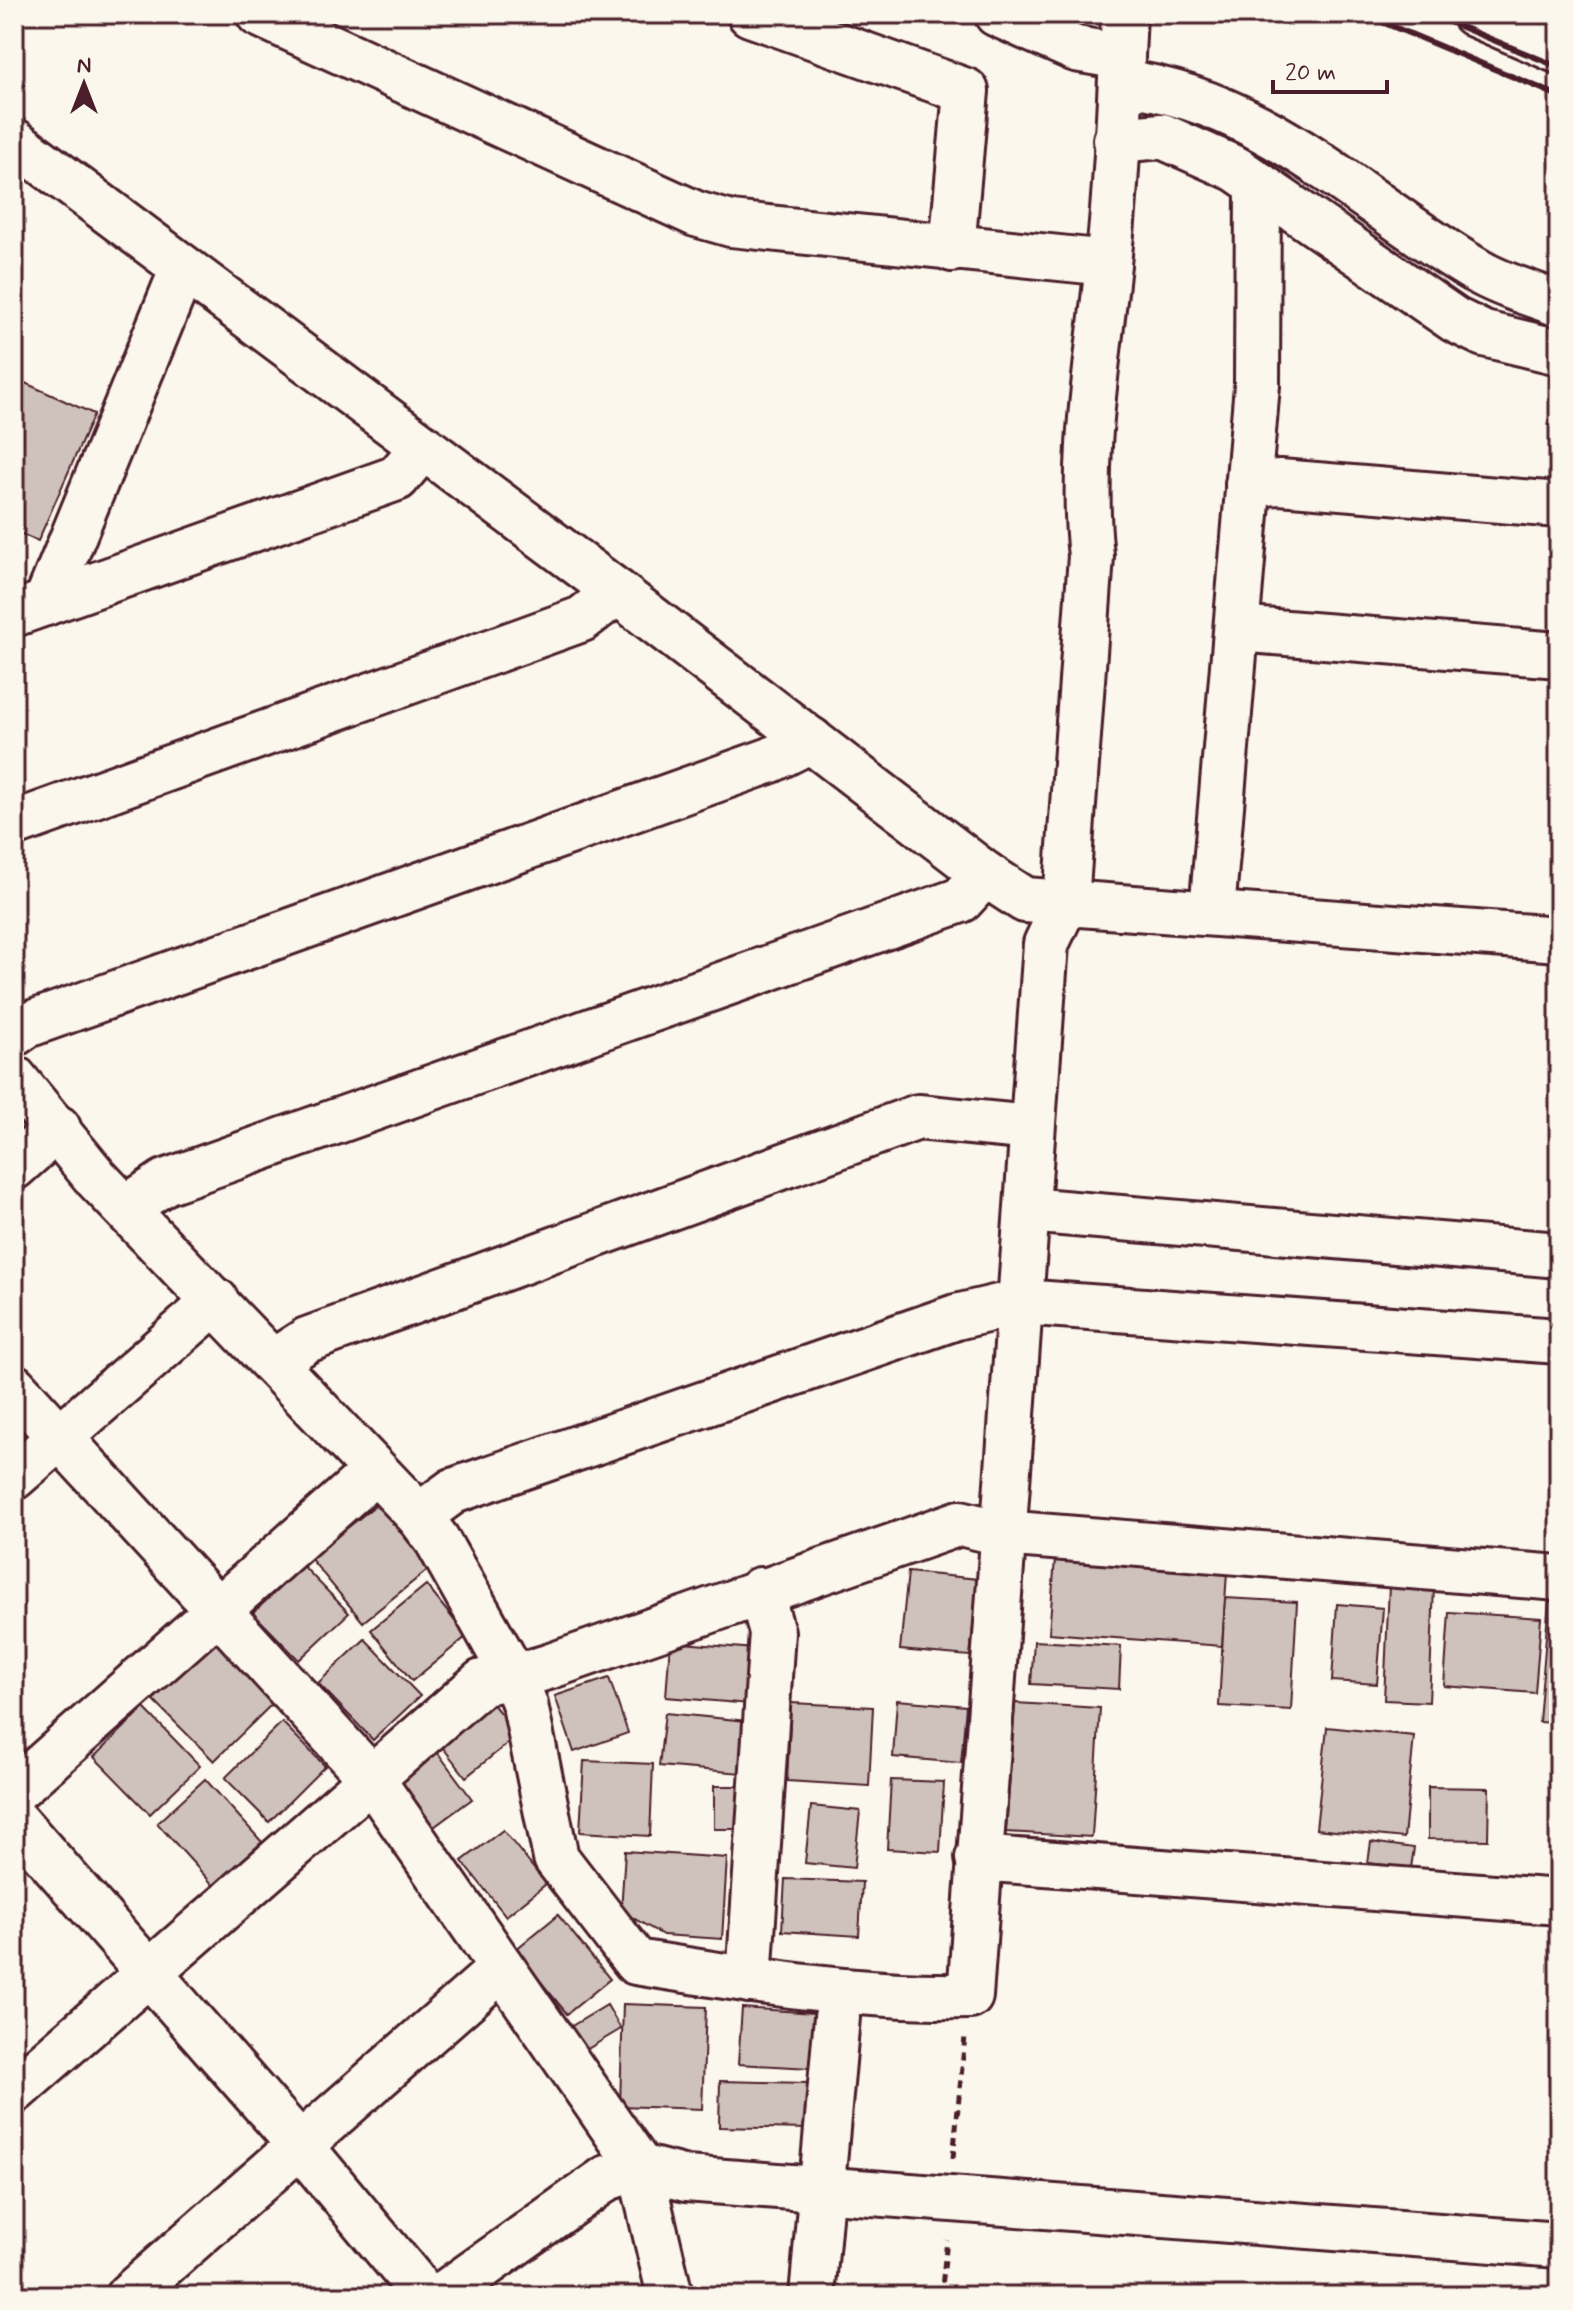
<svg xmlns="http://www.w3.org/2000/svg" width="1573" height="2310" viewBox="0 0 1573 2310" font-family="Mynerve,sans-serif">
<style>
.building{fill:#cfc2bc;stroke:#4a1f2b;stroke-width:2}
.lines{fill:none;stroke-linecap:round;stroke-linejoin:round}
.minor-casing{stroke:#4a1f2b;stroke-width:50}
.path{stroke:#4a1f2b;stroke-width:5;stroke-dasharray:8 6;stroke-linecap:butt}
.minor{stroke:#fbf7ec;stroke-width:44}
.rail{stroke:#4a1f2b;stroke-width:6}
</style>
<rect width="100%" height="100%" fill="#fbf7ec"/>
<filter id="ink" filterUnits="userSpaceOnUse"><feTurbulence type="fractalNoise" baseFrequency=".0125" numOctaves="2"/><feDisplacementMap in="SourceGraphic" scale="16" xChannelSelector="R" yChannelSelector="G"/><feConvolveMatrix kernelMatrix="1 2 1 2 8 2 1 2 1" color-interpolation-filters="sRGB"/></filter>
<g filter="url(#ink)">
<g class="building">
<path d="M14 378 94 414 38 541 14 531Z"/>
<path d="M377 1504 430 1568 363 1622 310 1558Z"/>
<path d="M1055 1559 1227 1572 1222 1646 1049 1633Z"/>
<path d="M303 1566 349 1613 299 1660 253 1613Z"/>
<path d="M908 1572 978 1579 970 1656 900 1650Z"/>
<path d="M426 1585 467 1636 412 1681 371 1630Z"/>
<path d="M1389 1585 1434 1587 1429 1702 1384 1700Z"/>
<path d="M1225 1598 1297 1602 1291 1710 1219 1706Z"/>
<path d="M1549 1599 1559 1600V1723L1539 1722Z"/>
<path d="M1337 1604 1383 1608 1377 1684 1332 1681Z"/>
<path d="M1449 1612 1541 1618 1535 1693 1444 1686Z"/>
<path d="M214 1639 276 1700 214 1761 153 1700Z"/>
<path d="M365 1639 420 1696 373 1740 318 1683Z"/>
<path d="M1034 1641 1121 1646 1119 1689 1031 1684Z"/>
<path d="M670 1642 755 1649 750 1704 666 1697Z"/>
<path d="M609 1678 628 1733 574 1752 555 1696Z"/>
<path d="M897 1700 966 1706 961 1763 893 1757Z"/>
<path d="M492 1703 518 1735 466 1777 440 1744Z"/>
<path d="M791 1703 873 1707 869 1786 787 1781Z"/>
<path d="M1015 1703 1100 1708 1092 1837 1006 1832Z"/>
<path d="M144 1708 200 1766 150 1814 94 1757Z"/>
<path d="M665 1713 747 1721 742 1773 659 1766Z"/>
<path d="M282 1722 325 1766 269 1822 225 1778Z"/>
<path d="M1327 1727 1414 1736 1404 1838 1316 1829Z"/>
<path d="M438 1753 472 1799 431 1829 397 1783Z"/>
<path d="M584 1761 653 1764 650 1836 580 1832Z"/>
<path d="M1559 1768V1883L1549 1882Z"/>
<path d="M205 1779 262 1842 214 1886 157 1823Z"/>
<path d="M891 1780 944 1782 940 1852 887 1849Z"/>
<rect x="714" y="1786" width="27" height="43"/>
<path d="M1428 1787 1489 1788 1488 1840 1428 1839Z"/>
<path d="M811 1806 860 1811 854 1868 805 1863Z"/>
<path d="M503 1830 546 1884 506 1916 462 1861Z"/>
<path d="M1371 1842 1414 1848 1411 1868 1368 1863Z"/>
<path d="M625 1851 727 1858 722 1939 663 1935 621 1911Z"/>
<path d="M785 1879 862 1882 859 1936 782 1931Z"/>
<path d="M558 1915 610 1979 567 2014 515 1950Z"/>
<path d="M623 2004 706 2007 702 2109 620 2106Z"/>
<path d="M607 2005 621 2029 579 2054 565 2030Z"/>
<path d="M742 2008 814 2013 810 2068 738 2064Z"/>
<path d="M720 2081 808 2083 807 2129 719 2127Z"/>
</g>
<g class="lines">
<defs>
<g id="minor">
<path d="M259 14 696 214 731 224 1108 263"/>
<path d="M750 14 966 91 952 249"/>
<path d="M997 14 1076 49 1122 57"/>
<path d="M1474 14 1559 51"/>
<path d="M1121 82C1269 102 1357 201 1479 272 1503 286 1533 294 1559 304"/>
<path d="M1116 140 1162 136 1236 169 1455 320 1484 334 1559 352"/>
<path d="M14 141 617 592 985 874 1025 900 1559 939"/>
<path d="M1248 484 1280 482 1559 505"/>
<path d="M46 603 183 268"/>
<path d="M14 614 397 478 422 448"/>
<path d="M1237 629 1559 655"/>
<path d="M14 824 582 619 617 592"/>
<path d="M1212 912 1257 385 1258 184"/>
<path d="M14 1034 27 1025 771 760 811 740"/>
<path d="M14 1078 96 1178 419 1516 437 1540 514 1677 525 1705 556 1858 636 1962C746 1980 858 1998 970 1996L1046 944 1066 902 1091 556C1080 460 1098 361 1108 264 1117 181 1120 97 1124 14"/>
<path d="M14 1167 58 1128"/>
<path d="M126 1208 165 1182 961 900 985 874"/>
<path d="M1027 1210 1559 1255"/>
<path d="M273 1362 307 1340 918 1117 1032 1128"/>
<path d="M14 1387 371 1778 640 2167 670 2296"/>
<path d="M14 1477 216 1301"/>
<path d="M419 1516 453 1491 956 1317 1020 1302 1559 1341"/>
<path d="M14 1791 374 1472"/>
<path d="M14 1819 299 2144 412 2280 418 2296"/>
<path d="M978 1858 1559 1902"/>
<path d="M749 1980 772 1632 760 1590"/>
<path d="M14 2091 482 1682 514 1677 548 1667 960 1523 1002 1533 1559 1578"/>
<path d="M128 2296 501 1969"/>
<path d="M441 2296 607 2178 640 2167 686 2179 1559 2245"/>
<path d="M812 2296 837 2017"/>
</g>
</defs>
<use href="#minor" class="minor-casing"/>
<g class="path">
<path d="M953 2158 965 2037"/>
<path d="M941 2296 947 2240"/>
</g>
<use href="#minor" class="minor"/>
<g class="rail">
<path d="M1363 14 1559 96"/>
<path d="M1430 14 1559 67"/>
</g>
</g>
</g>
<rect width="1573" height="2310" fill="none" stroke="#fbf7ec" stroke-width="48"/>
<rect x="24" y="24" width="1525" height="2262" fill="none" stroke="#4a1f2b" stroke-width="3" filter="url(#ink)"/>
<g transform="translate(84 84)" stroke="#fbf7ec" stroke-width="6" paint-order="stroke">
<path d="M0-6L14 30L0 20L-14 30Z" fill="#4a1f2b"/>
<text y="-12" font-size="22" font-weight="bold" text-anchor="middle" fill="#4a1f2b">N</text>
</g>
<path d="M1273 80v12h114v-12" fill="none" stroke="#4a1f2b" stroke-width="4"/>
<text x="1285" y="80" font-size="24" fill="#4a1f2b" stroke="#fbf7ec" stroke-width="6" paint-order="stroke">20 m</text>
</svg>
